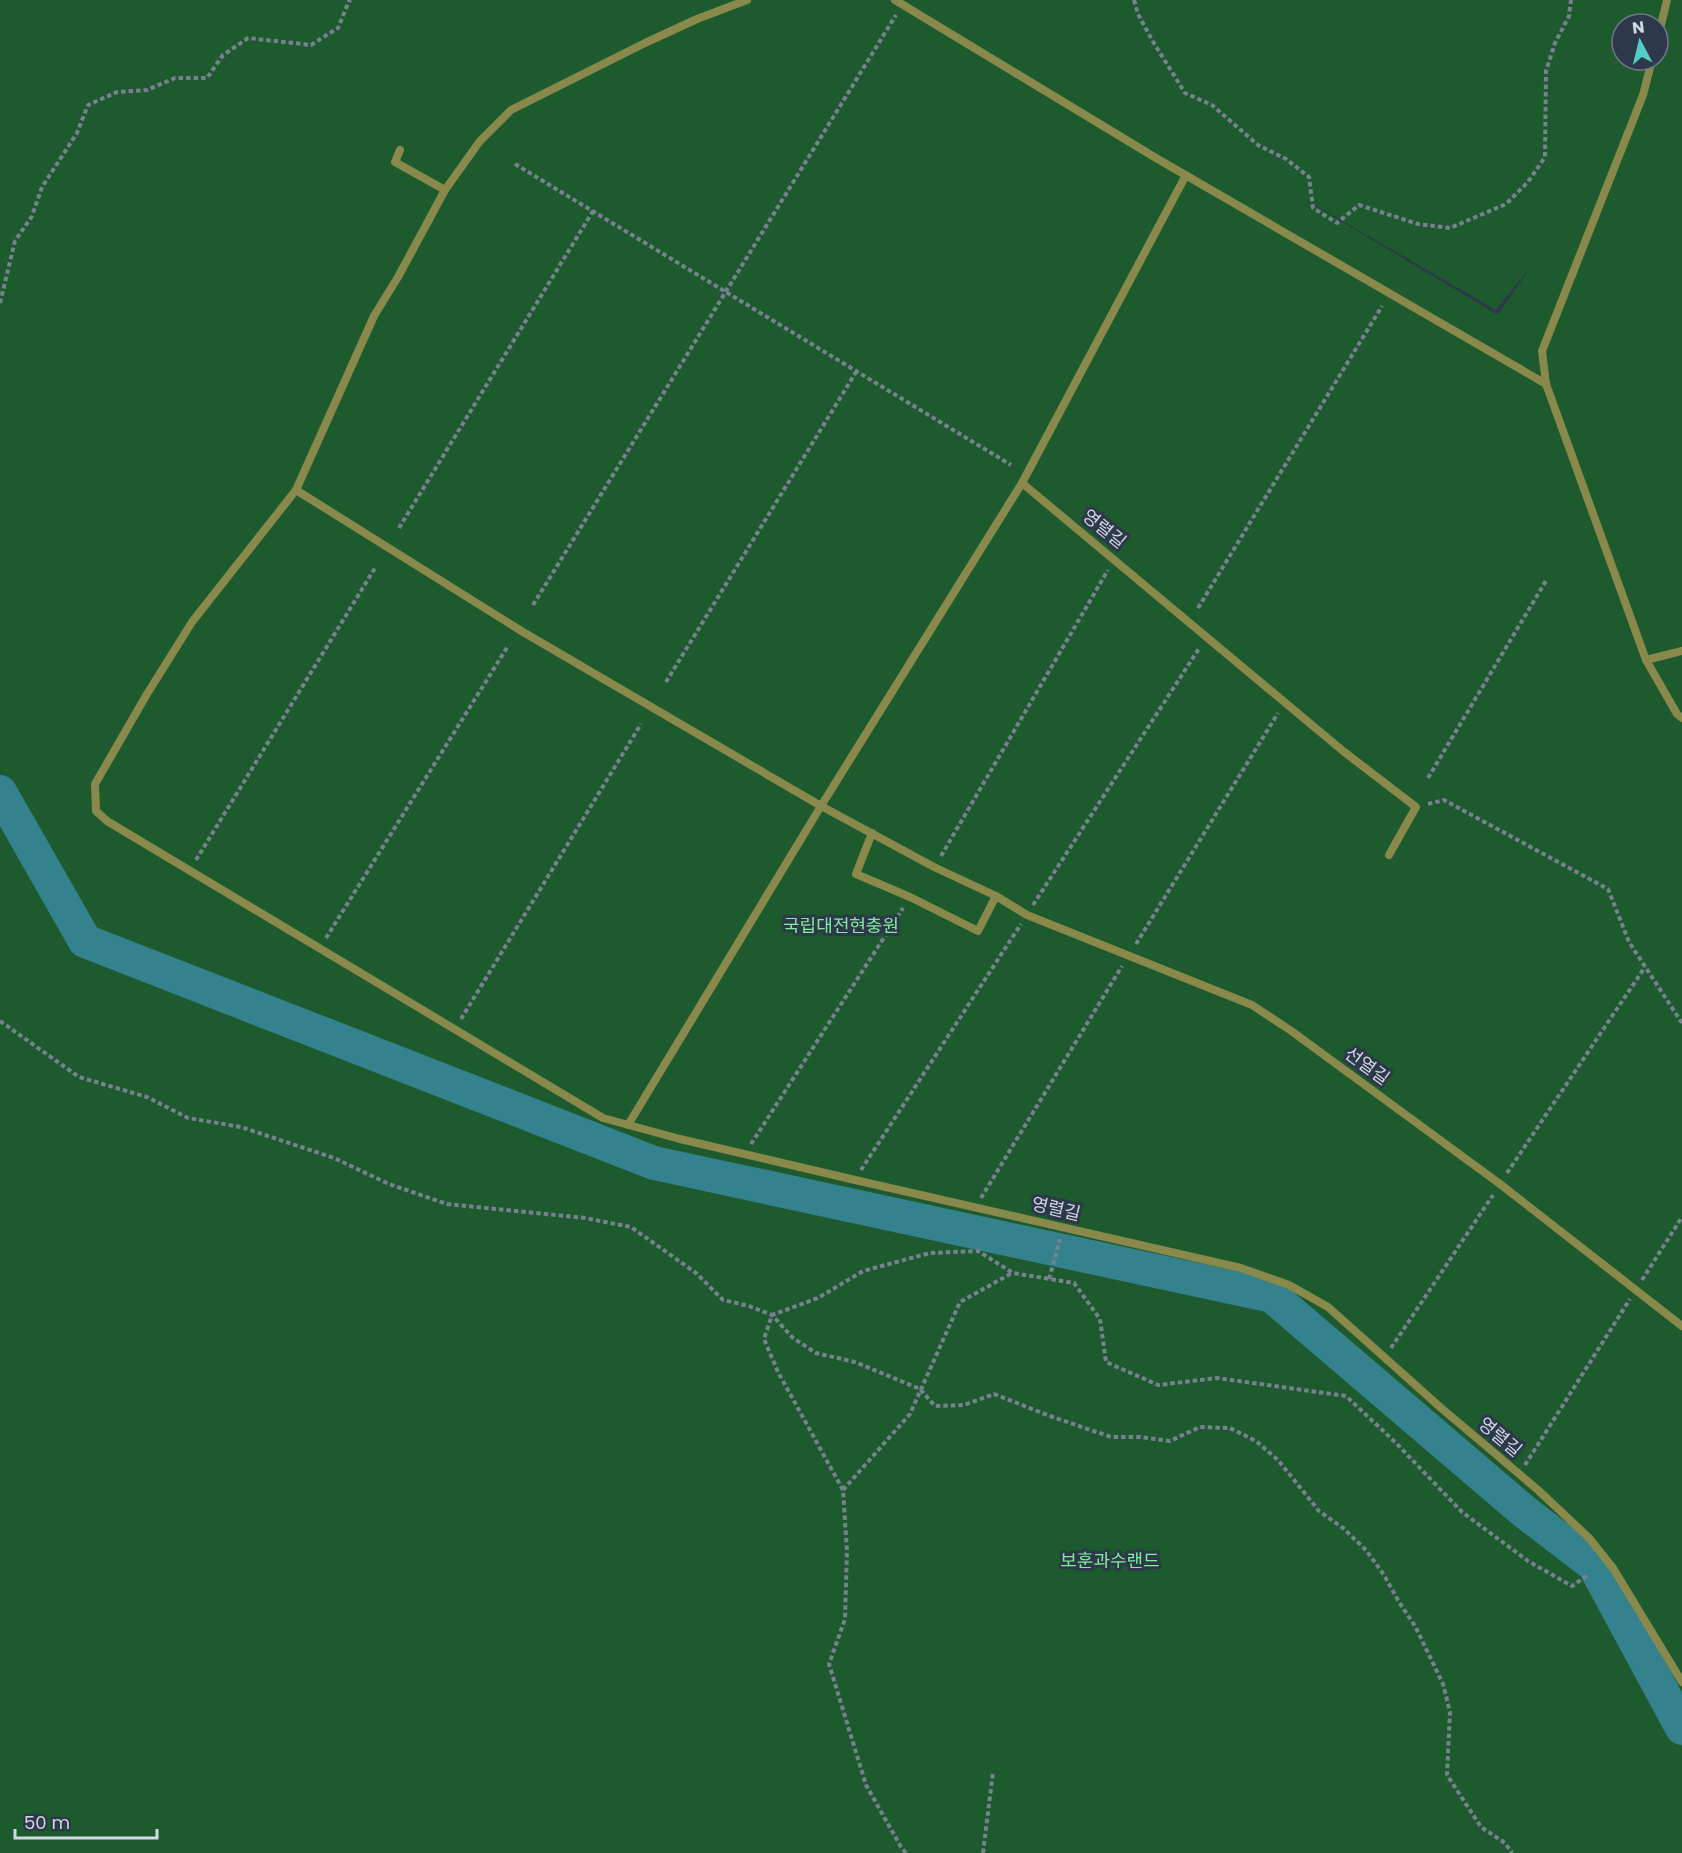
<svg xmlns="http://www.w3.org/2000/svg" width="1682" height="1853" viewBox="0 0 1682 1853" font-family="Poppins,'Noto Sans KR',sans-serif">
<style>
.green{fill:#1d5a2d;fill-rule:evenodd}
.lines{fill:none;stroke-linecap:round;stroke-linejoin:round}
.river{stroke:#34828e;stroke-width:34}
.path{stroke:#788190;stroke-width:4;stroke-dasharray:4.5 3;stroke-linecap:butt}
.service{stroke:#88894b;stroke-width:8}
.labels{text-anchor:middle;stroke-width:6;stroke-linejoin:round;paint-order:stroke}
.street-label{font-size:18px;fill:#d1d8e3;stroke:#2d384a}
.park-label{font-size:18px;fill:#7fee97;stroke:#2d384a}
</style>
<rect width="100%" height="100%" fill="#2d384a"/>
<path class="green" d="M0 0H1682V1853H0ZM1622 24H1658V60H1622ZM1277 183 1496 310 1532 265 1498 315Z"/>
<g class="lines">
<path class="river" d="M0 792 85 941 654 1163 1272 1296 1526 1513 1594 1565 1682 1728"/>
<g class="path">
<path d="M1134 0 1138 14 1152 40 1185 93 1212 105 1258 145 1286 159 1309 177 1313 208 1337 223 1359 205 1418 224 1450 228 1506 204 1528 182 1545 157 1546 71 1555 43 1569 16 1571 0"/>
<path d="M515 164 1011 465"/>
<path d="M0 303 15 241 32 216 42 187 77 133 88 105 117 92 147 90 175 78H207L223 55 248 38 311 45 338 28 349 1 351 0"/>
<path d="M399 528 593 211"/>
<path d="M533 605 896 15"/>
<path d="M1198 608 1382 306"/>
<path d="M666 682 856 372"/>
<path d="M1428 778 1547 579"/>
<path d="M1428 804 1444 800 1608 889 1629 942 1682 1023"/>
<path d="M941 856 1108 570"/>
<path d="M196 860 375 568"/>
<path d="M1033 905 1200 647"/>
<path d="M326 938 508 646"/>
<path d="M1136 944 1278 713"/>
<path d="M461 1019 641 724"/>
<path d="M0 1021 79 1077 147 1097 188 1118 241 1127 334 1158 389 1184 447 1204 585 1218 631 1227 696 1273 723 1300 749 1306 772 1315 793 1338 816 1353 855 1362 920 1389 935 1406 964 1405 994 1394 1050 1416 1111 1437H1140L1170 1441 1200 1427 1230 1428 1256 1441 1278 1460 1319 1511 1343 1528 1366 1550 1384 1575 1399 1602 1415 1626 1443 1684 1450 1712 1447 1775 1481 1827 1505 1843 1512 1853"/>
<path d="M751 1144 903 908"/>
<path d="M861 1170 1021 924"/>
<path d="M1507 1173 1645 967"/>
<path d="M981 1198 1122 966"/>
<path d="M1049 1279 1060 1239"/>
<path d="M1642 1280 1682 1217"/>
<path d="M1391 1348 1493 1195"/>
<path d="M1525 1465 1630 1299"/>
<path d="M843 1490 910 1414 960 1302 1012 1273"/>
<path d="M906 1853 901 1847 866 1785 829 1664 845 1619 847 1551 843 1490 778 1372 764 1339 772 1315 818 1298 863 1271 930 1253 978 1251 1013 1273 1074 1283 1100 1319 1106 1362 1158 1385 1217 1378 1346 1396 1396 1443 1462 1512 1528 1561 1572 1586 1588 1575"/>
<path d="M983 1853 993 1772"/>
</g>
<g class="service">
<path d="M747 0 697 19 645 43 511 110 480 141 445 190 398 277 374 316 296 490 192 622 147 694 95 784 96 811 107 821 603 1118 680 1139 855 1180 1241 1268 1289 1285 1328 1307 1440 1407 1538 1490 1589 1538 1613 1568 1682 1682"/>
<path d="M895 0 1156 158 1546 384"/>
<path d="M1658 37 1667 0"/>
<path d="M1652 60 1643 95 1542 351 1546 384 1646 660 1677 714 1682 718"/>
<path d="M400 150 395 162 445 190"/>
<path d="M1022 483 1186 175"/>
<path d="M296 490 523 632 821 806 934 867 996 896 1027 915 1252 1005 1290 1030 1500 1184 1682 1326"/>
<path d="M1646 660 1682 651"/>
<path d="M872 833 856 874 910 897 978 931 996 896"/>
<path d="M628 1125 821 806 1022 483 1343 751 1416 807 1389 855"/>
</g>
</g>
<g class="labels">
<g class="street-label">
<text transform="translate(1104 529) rotate(39)" y="6">영렬길</text>
<text transform="translate(1367 1066) rotate(36)" y="6">선열길</text>
<text transform="translate(1056 1209) rotate(13)" y="6">영렬길</text>
<text transform="translate(1500 1437) rotate(40)" y="6">영렬길</text>
</g>
<g class="park-label">
<text x="841" y="932">국립대전현충원</text>
<text x="1110" y="1567">보훈과수랜드</text>
</g>
</g>
<g transform="translate(1640 42) rotate(353)"><circle r="28" fill="#2d384a" stroke="#6f7887" stroke-width="1.5"/>
<path d="M0-4.5L10 22L0 15L-10 22Z" fill="#54cdc6"/>
<text y="-9" font-size="16" font-weight="bold" text-anchor="middle" fill="#d1d8e3">N</text>
</g>
<path d="M15 1829v9h142v-9" fill="none" stroke="#d1d8e3" stroke-width="3"/>
<text x="24" y="1829" font-size="18" fill="#d1d8e3" stroke="#2d384a" stroke-width="4.5" paint-order="stroke">50 m</text>
</svg>
